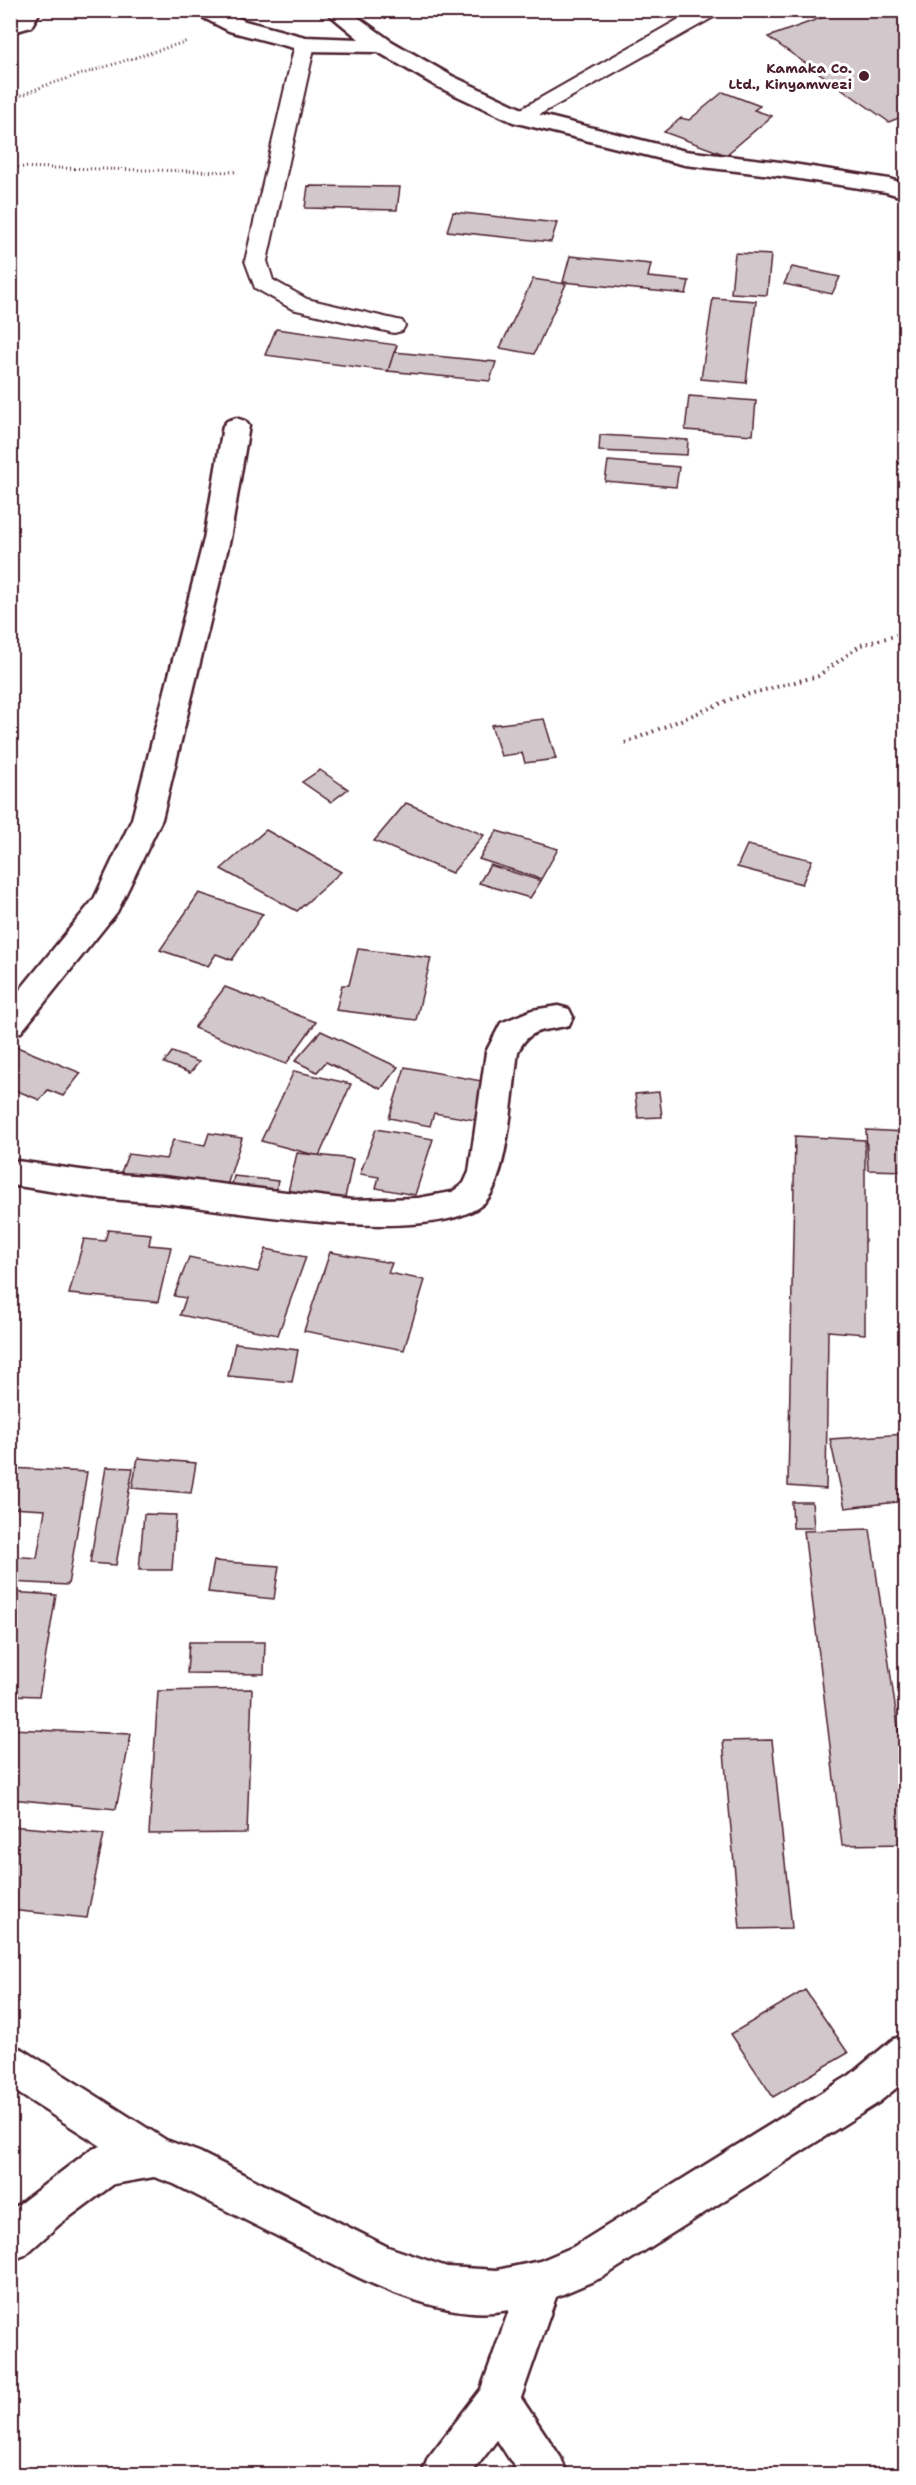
<svg xmlns="http://www.w3.org/2000/svg" width="916" height="2485" viewBox="0 0 916 2485" font-family="'Shantell Sans',sans-serif">
<style>
.building{fill:#d2c7cb;stroke:#4a1f2b;stroke-width:1.5}
.lines{fill:none;stroke-linecap:round;stroke-linejoin:round}
.service-casing{stroke:#4a1f2b;stroke-width:4}
.minor-casing{stroke:#4a1f2b;stroke-width:5}
.path-far1{stroke:#4a1f2b;stroke-width:3;stroke-dasharray:1 3;stroke-linecap:butt}
.path{stroke:#4a1f2b;stroke-width:4;stroke-dasharray:1.5 4.5;stroke-linecap:butt}
.service{fill:#fff;fill-rule:evenodd}
.minor{fill:#fff;fill-rule:evenodd}
.poi-dot{fill:#4a1f2b;stroke:#fff;stroke-width:2}
.labels{text-anchor:middle;stroke-width:6;stroke-linejoin:round;paint-order:stroke}
.far-poi-label{font-size:14px;font-weight:bold;fill:#4a1f2b;stroke:#fff;text-anchor:end}
</style>
<rect width="100%" height="100%" fill="#fff"/>
<filter id="ink" filterUnits="userSpaceOnUse"><feTurbulence type="fractalNoise" baseFrequency=".0167" numOctaves="2"/><feDisplacementMap in="SourceGraphic" scale="12" xChannelSelector="R" yChannelSelector="G"/><feConvolveMatrix kernelMatrix="1 2 1 2 8 2 1 2 1" color-interpolation-filters="sRGB"/></filter>
<g filter="url(#ink)">
<g class="building">
<path d="M843 10H906V115L889 122 768 37Z"/>
<path d="M723 92 760 106 754 110 772 116 726 155 664 132 681 118 689 120Z"/>
<path d="M308 186 400 187 397 210 305 208Z"/>
<path d="M453 212 557 223 551 242 447 231Z"/>
<path d="M735 253 771 255 767 295 731 293Z"/>
<path d="M570 256 651 264 648 277 689 281 686 294 563 282Z"/>
<path d="M792 267 840 277 832 294 784 284Z"/>
<path d="M533 279 566 284 534 354 500 348Z"/>
<path d="M713 298 756 301 746 383 701 379Z"/>
<path d="M276 329 397 345 388 371 265 355Z"/>
<path d="M394 352 496 362 490 381 388 371Z"/>
<path d="M689 396 756 401 753 435 685 430Z"/>
<path d="M600 435 688 440 687 455 599 451Z"/>
<path d="M608 461 679 467 676 487 605 481Z"/>
<path d="M544 719 556 759 525 763 522 753 501 756 491 725Z"/>
<path d="M320 770 348 789 331 802 302 782Z"/>
<path d="M406 803 484 835 452 873 374 841Z"/>
<path d="M266 830 341 872 297 911 221 869Z"/>
<path d="M497 831 558 849 541 879 479 859Z"/>
<path d="M747 845 812 860 802 884 737 867Z"/>
<path d="M490 865 541 881 530 898 479 883Z"/>
<path d="M199 893 263 914 232 960 216 954 208 966 160 950Z"/>
<path d="M358 949 431 958 416 1020 336 1010 342 985H349Z"/>
<path d="M225 987 316 1022 286 1064 194 1028Z"/>
<path d="M321 1031 398 1067 381 1089 326 1062 317 1072 295 1061Z"/>
<path d="M17 1047 81 1073 63 1096 48 1090 40 1100 10 1088V1055Z"/>
<path d="M172 1052 199 1062 190 1073 164 1063Z"/>
<path d="M405 1067 487 1082 475 1120 434 1113 430 1126 389 1118Z"/>
<path d="M294 1071 351 1084 319 1156 261 1141Z"/>
<path d="M659 1092 662 1117 638 1118 635 1094Z"/>
<path d="M376 1129 433 1139 415 1195 376 1188 379 1177 360 1174Z"/>
<path d="M866 1130 906 1132V1171L868 1170Z"/>
<path d="M209 1133 242 1138 225 1192 120 1175 128 1154 166 1159 173 1140 205 1145Z"/>
<path d="M795 1136 865 1140V1334L828 1331 826 1489 788 1486Z"/>
<path d="M297 1153 353 1159 345 1198 288 1192Z"/>
<path d="M234 1176 278 1181 274 1201 229 1197Z"/>
<path d="M108 1230 151 1234 149 1245 171 1247 158 1302 69 1294 84 1239 105 1241Z"/>
<path d="M266 1249 306 1257 278 1335 180 1315 186 1298 174 1296 189 1257 258 1272Z"/>
<path d="M330 1252 392 1263 388 1273 425 1280 404 1350 304 1331Z"/>
<path d="M235 1343 298 1350 292 1382 228 1376Z"/>
<path d="M906 1434V1501L845 1508 830 1439Z"/>
<path d="M138 1458 196 1463 191 1493 132 1488Z"/>
<path d="M106 1467 133 1468 116 1565 90 1563Z"/>
<path d="M10 1468 87 1472 68 1585 10 1582V1556L37 1558 45 1510 10 1508Z"/>
<path d="M792 1502H812L814 1528H793Z"/>
<path d="M144 1514 176 1515 172 1570H139Z"/>
<path d="M870 1529 906 1783V1844L842 1845 804 1531Z"/>
<path d="M214 1561 279 1566 274 1599 208 1592Z"/>
<path d="M10 1592 56 1595 39 1696 10 1695Z"/>
<path d="M189 1642H265L264 1674 187 1673Z"/>
<path d="M252 1689 247 1833 149 1834 158 1691Z"/>
<path d="M10 1729 131 1734 116 1809 10 1799Z"/>
<path d="M772 1740 792 1928 740 1929 723 1741Z"/>
<path d="M10 1826 104 1834 87 1918 10 1910Z"/>
<path d="M805 1990 848 2053 773 2097 731 2034Z"/>
</g>
<g class="lines">
<defs>
<g id="service">
<path d="M695 10H721L719 14 528 121H514L511 117 514 113Z"/>
<path d="M305 38 312 40 315 44 267 261 273 280 307 299 402 321 405 326 402 331 394 333 292 309 255 288 245 261 295 44 298 40Z"/>
</g>
<g id="minor">
<path d="M20 10H41L31 27 10 33V19L15 17Z"/>
<path d="M196 10H223L245 21 305 37 359 39 324 10H348L391 41 452 76 529 112 685 151 780 162 889 179 906 184V198L886 192 780 176 685 165 513 122 436 86 378 52 305 51 229 31 198 15Z"/>
<path d="M236 418 245 421 249 426 230 539 162 819 117 912 21 1032 10 1035V1002L94 899 132 819 204 539 223 426 227 421Z"/>
<path d="M558 1006 569 1009 573 1017 569 1025C545 1032 530 1026 518 1052 513 1085 508 1180 485 1202 437 1248 240 1212 173 1204 149 1201 125 1201 101 1198 70 1195 40 1189 10 1185V1160L102 1173 163 1177 352 1200 418 1198 452 1192 464 1183 469 1172 486 1052 501 1023 532 1010Z"/>
<path d="M906 2034V2080L878 2103 603 2277 556 2297 521 2398 561 2458 567 2474H519L497 2440 471 2474H422L428 2458 481 2389 509 2310C440 2324 352 2275 293 2244 253 2224 213 2204 174 2184L154 2177 114 2184 60 2224 25 2255 10 2261V2211L90 2150 101 2146 10 2088V2044L24 2050 166 2140 199 2152 388 2247 447 2267 497 2270 540 2261 573 2247 850 2075 892 2040Z"/>
</g>
</defs>
<use href="#service" class="service-casing"/>
<use href="#minor" class="minor-casing"/>
<g class="path-far1">
<path d="M10 100 44 86 188 41"/>
<path d="M10 167 238 172"/>
<path d="M896 635 906 632"/>
</g>
<path class="path" d="M625 743 734 698 818 676 861 645 901 634"/>
<use href="#service" class="service"/>
<use href="#minor" class="minor"/>
</g>
</g>
<circle class="poi-dot" cx="864" cy="76" r="6"/>
<g class="labels">
<g class="far-poi-label">
<text x="852" y="73">Kamaka Co.<tspan x="852" dy="16">Ltd., Kinyamwezi</tspan></text>
</g>
</g>
<rect width="916" height="2485" fill="none" stroke="#fff" stroke-width="36"/>
<rect x="18" y="18" width="880" height="2449" fill="none" stroke="#4a1f2b" stroke-width="2" filter="url(#ink)"/>
</svg>
